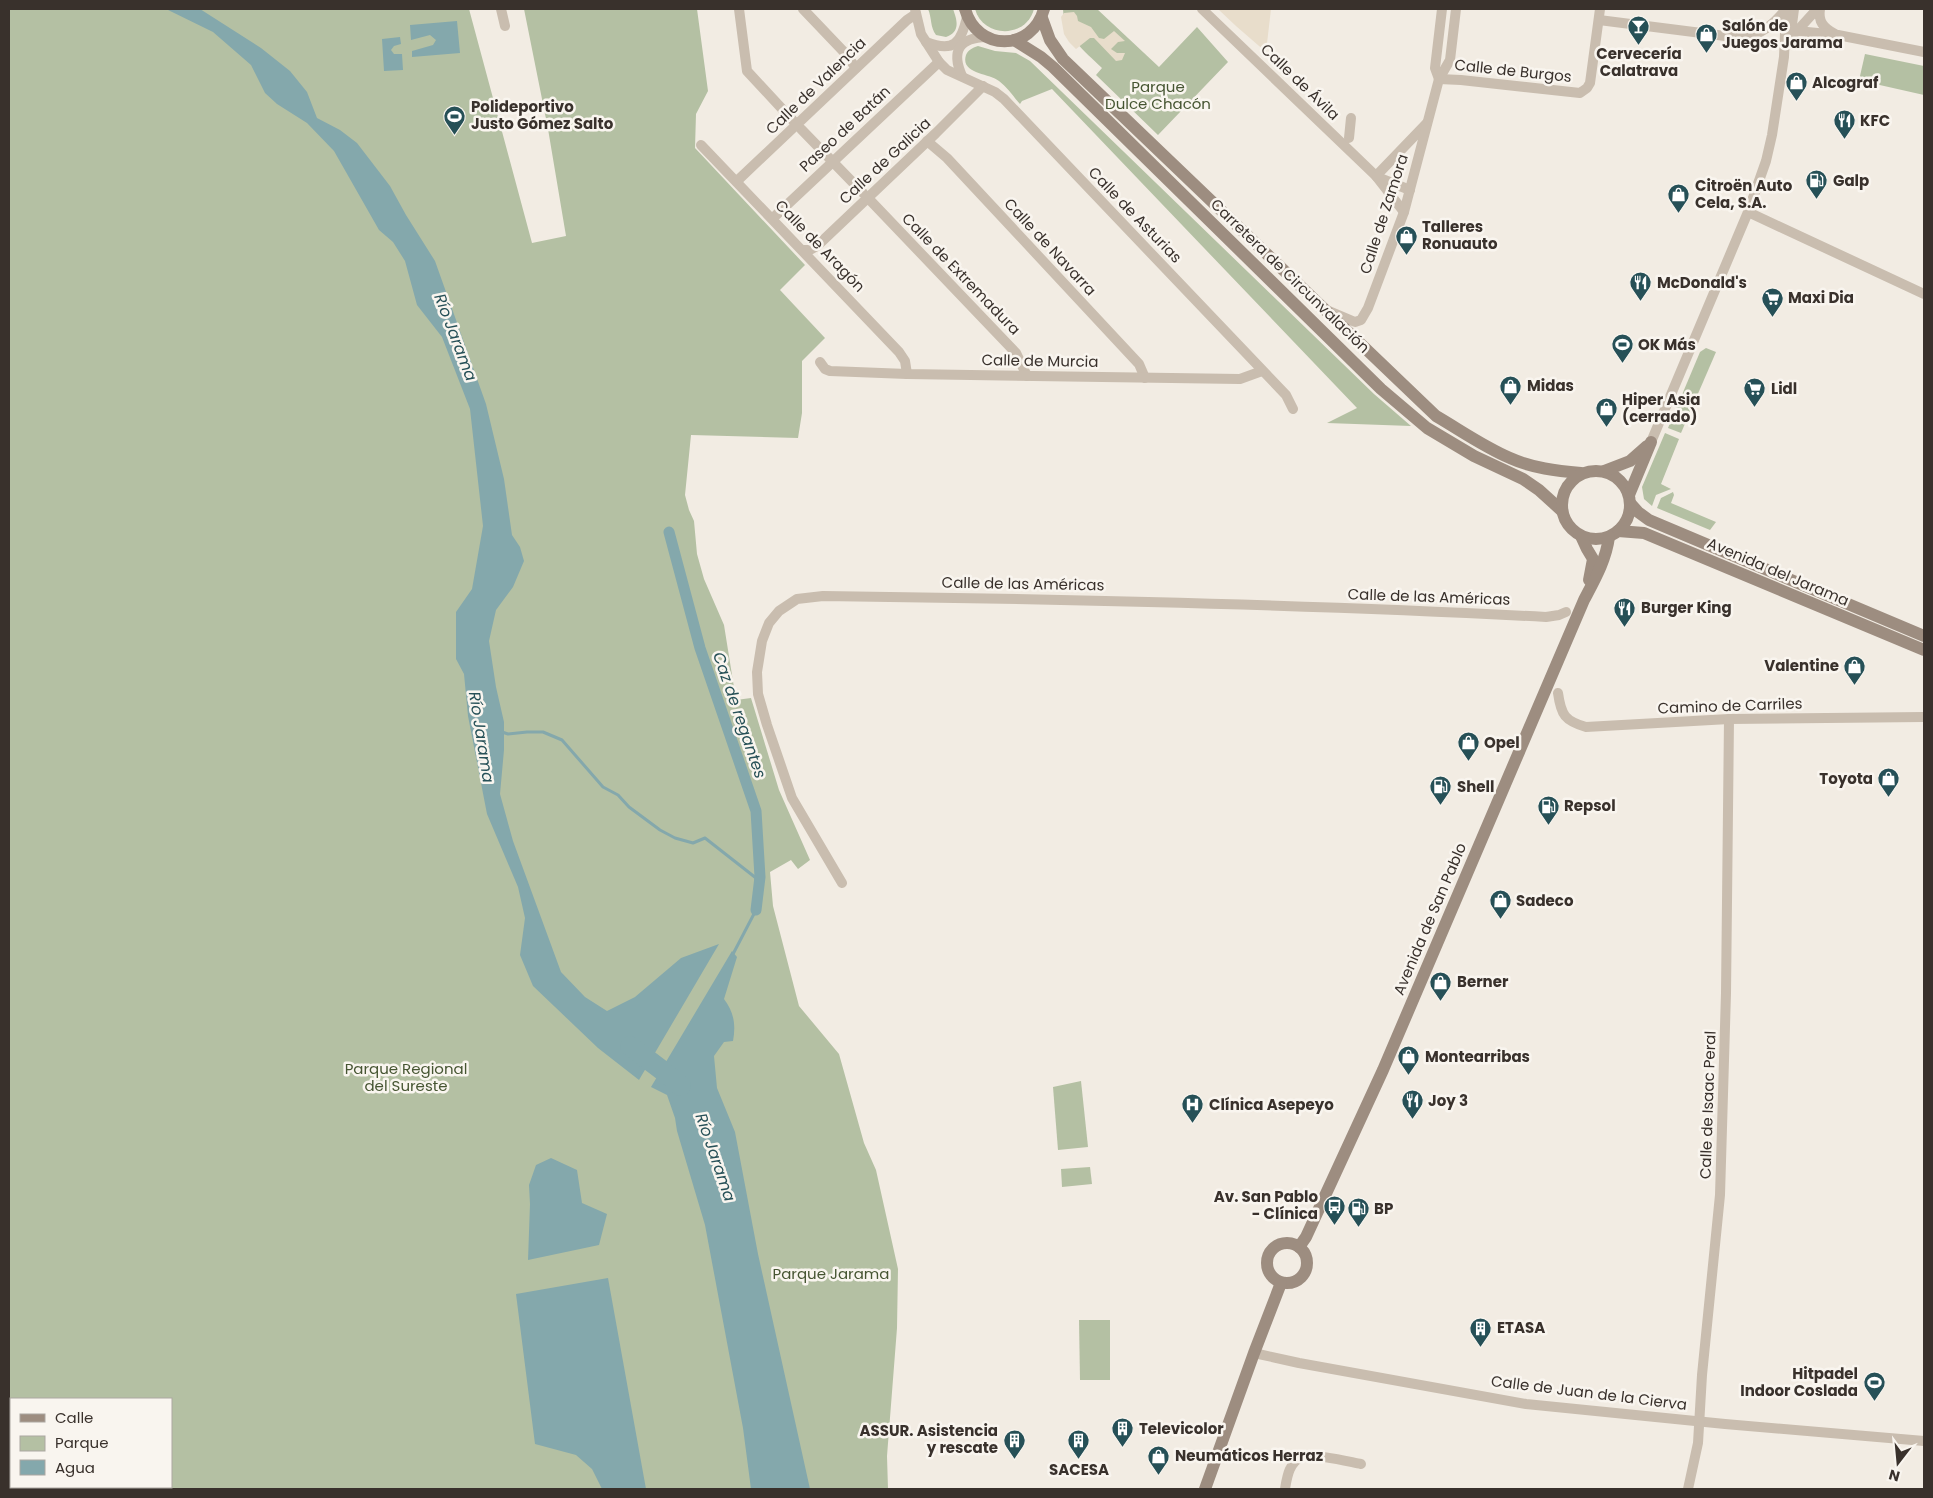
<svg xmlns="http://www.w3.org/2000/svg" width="1933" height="1498" viewBox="0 0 1933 1498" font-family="Poppins,sans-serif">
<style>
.green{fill:#b4c0a3;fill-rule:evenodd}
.plaza{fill:#e8ddcb}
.water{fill:#84a8ac}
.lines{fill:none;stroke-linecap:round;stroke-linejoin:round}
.stream{stroke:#84a8ac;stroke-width:3}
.canal{stroke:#84a8ac;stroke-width:11}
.river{stroke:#84a8ac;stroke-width:20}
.street{stroke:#c9bdaf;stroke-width:10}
.secondary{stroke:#9d8d80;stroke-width:12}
.labels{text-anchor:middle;stroke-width:5;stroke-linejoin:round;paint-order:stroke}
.poi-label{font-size:15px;font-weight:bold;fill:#39312c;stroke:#f9f5ef;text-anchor:start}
.street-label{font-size:15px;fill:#39312c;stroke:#f9f5ef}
.park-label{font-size:15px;fill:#465532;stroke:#f9f5ef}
.water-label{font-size:16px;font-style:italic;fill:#265057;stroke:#f9f5ef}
</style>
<rect width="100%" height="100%" fill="#f2ece3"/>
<g class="green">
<path d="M9 9H469L532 243 566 236 548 129 524 9H697L708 91 696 114 695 148 805 265 780 290 825 338 802 361V413L798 438 691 435 685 495 689 510 694 521 697 554 704 579 724 625 736 700 751 698 779 790 810 860 798 869 791 860 770 872 773 906 799 1006 839 1054 864 1143 876 1170 898 1269 897 1328 887 1456 888 1489H9ZM11 1399H171V1487H11Z"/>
<path d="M928 9H953C957 20 961 32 946 37L936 35C930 27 932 18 928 9Z"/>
<path d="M975 9H1034C1026 39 983 38 975 9Z"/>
<path d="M1063 9H1097L1159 67 1197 27 1228 62 1158 135 1096 75 1102 68C1084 50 1064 37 1063 9Z"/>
<path d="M978 46 995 51 1016 53 1030 61 1374 394 1411 426 1327 423 1357 408 1052 89 1022 101 1020 104C1013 96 1007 87 999 81 989 73 960 74 966 55 968 50 972 48 978 46Z"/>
<path d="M1865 54 1924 66V95L1862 81 1860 76Z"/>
<path d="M1706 348 1716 352 1681 433 1668 428 1700 352Z"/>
<path d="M1665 433 1679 439 1661 484 1671 489 1656 495 1652 506 1644 499 1642 487Z"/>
<path d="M1673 492 1674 495 1671 503 1716 522 1710 530 1657 508 1661 498Z"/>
<path d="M1081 1081 1088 1147 1058 1150 1053 1087Z"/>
<path d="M1090 1167 1092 1184 1062 1187 1061 1169Z"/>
<path d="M1079 1320H1110V1380H1080Z"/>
</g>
<g class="plaza">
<path d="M1218 9H1271L1266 52 1236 26Z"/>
<path d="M1074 12 1077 16 1078 21 1091 27 1099 38 1104 39 1114 31 1125 41 1118 42 1111 49 1117 53H1125L1122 60 1116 61 1094 38H1090L1076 49 1069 42 1064 34 1061 17 1064 13Z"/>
</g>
<g class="water">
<path d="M166 9H200L261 48 290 71 307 92 317 118 340 130 357 143 390 186 406 215 435 261 486 404 504 479 512 535 520 547 524 561 513 587 496 610 489 641 496 687 504 722V750L500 794 513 841 561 972 585 997 607 1011 635 997 681 958 719 944 639 1080 598 1048 533 986 520 955 525 918 518 887 487 814 468 716 464 674 456 659V612L472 589 483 526 470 409 442 337 417 305 405 261 393 242 379 230 334 151 307 123 277 104 265 93 251 65 213 32Z"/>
<path d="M457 21 460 53 412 57V51L433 45 436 40 430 35 411 40 410 25Z"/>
<path d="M400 37 401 44 394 46 391 50 394 54H402L403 70 384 71 382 39Z"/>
<path d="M732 951 737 957 724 999C734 1012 736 1025 733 1041L724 1042 714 1056 717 1088 735 1132 758 1254 810 1489H751L743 1428 705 1225 677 1131 675 1118 667 1095 651 1087Z"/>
<path d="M551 1158 577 1170 582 1203 607 1214 599 1245 528 1260 530 1204 529 1185 536 1165Z"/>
<path d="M608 1278 646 1489H602L592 1469 576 1455 535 1444 516 1294Z"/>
</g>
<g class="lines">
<path class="stream" d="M502 732 508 734 527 732H543L562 740 603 787 618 795 629 807 660 830 675 838 693 843 705 838 756 878V910L732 956"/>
<path class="canal" d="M669 532 700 648 756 811 760 877 756 910"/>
<path class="river" d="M630 1046 671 1077 681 1086"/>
<g class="street">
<path d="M501 9 505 26"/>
<path d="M739 9 747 71 797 125"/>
<path d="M803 9 844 52 856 68"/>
<path d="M915 9 921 34 939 62 947 70 995 92 1004 99 1286 395 1293 409"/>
<path d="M1202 9 1376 176 1404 212"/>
<path d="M1820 9C1818 21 1823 28 1835 34"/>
<path d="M1599 20 1741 38C1761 35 1773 25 1786 9"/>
<path d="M1797 31 1817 9"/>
<path d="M1791 32 1794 9"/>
<path d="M1790 38 1797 31 1838 35 1924 52"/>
<path d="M926 42C954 53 961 43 967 17"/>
<path d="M962 76C951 51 959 38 986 37"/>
<path d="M1439 79 1461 80 1580 93 1587 88 1590 83 1600 9"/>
<path d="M1439 79 1435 68 1442 9"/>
<path d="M801 129 863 193"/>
<path d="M1349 138 1351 118"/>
<path d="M927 141 947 158 1139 364 1145 378"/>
<path d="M701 145 899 352 905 361 907 374"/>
<path d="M1376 176 1427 123"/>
<path d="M1377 177 1410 190"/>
<path d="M737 181 907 20 916 14"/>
<path d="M867 197 1016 353 1027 376"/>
<path d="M1748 212 1924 294"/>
<path d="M773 218 939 62"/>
<path d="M803 250H810L817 246 936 133 983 86"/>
<path d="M1329 311 1355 322 1361 320 1368 308 1404 212 1439 79 1450 60 1456 9"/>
<path d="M820 362 825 369 830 371 907 374 1240 379 1262 371"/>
<path d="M1651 442 1748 212 1766 161 1772 135 1784 57 1786 9"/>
<path d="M1558 693C1561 715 1565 721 1586 727L1729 719 1924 717"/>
<path d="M842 883 792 798 767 725 758 694 757 672 762 641 769 623 779 611 797 599 823 596C1064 599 1305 604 1546 617L1559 615 1566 612"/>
<path d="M1254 1353 1299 1363 1526 1404 1725 1424 1924 1441"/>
<path d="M1285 1489C1287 1477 1289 1462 1303 1456 1312 1453 1350 1462 1361 1464"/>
<path d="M1688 1489 1698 1443 1702 1375 1720 1195 1726 993 1729 719"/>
</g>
<g class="secondary">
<path d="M965 9C977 52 1032 52 1044 9"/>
<path d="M1042 18 1050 40 1063 59 1436 416C1460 430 1484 447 1510 458 1532 468 1557 471 1581 473"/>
<path d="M1014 40 1041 57 1053 67 1381 389 1427 428 1474 456 1523 479 1539 490 1561 510"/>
<circle cx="1596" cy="505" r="34"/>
<path d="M1604 471 1630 461 1647 446"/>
<path d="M1629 495 1651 442"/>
<path d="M1630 503 1638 512 1649 520 1924 636"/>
<path d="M1618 531 1644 533 1924 650"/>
<path d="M1581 536 1587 549 1593 559 1589 580"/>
<circle cx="1287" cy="1263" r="20"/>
<path d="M1299 1247 1306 1237 1383 1070 1584 600C1595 579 1606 560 1609 537"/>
<path d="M1205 1489 1254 1353 1281 1283"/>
</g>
</g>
<defs>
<symbol id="bar-pin" viewBox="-11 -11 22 30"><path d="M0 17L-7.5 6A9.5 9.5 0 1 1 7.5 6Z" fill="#265057" stroke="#f9f5ef"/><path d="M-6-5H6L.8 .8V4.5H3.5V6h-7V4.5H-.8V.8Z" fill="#fff"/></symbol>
<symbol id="shop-pin" viewBox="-11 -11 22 30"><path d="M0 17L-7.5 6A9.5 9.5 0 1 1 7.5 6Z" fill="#265057" stroke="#f9f5ef"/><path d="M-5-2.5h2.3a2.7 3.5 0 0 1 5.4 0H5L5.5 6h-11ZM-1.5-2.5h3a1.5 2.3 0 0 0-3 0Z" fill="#fff"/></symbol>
<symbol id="stadium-pin" viewBox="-11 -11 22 30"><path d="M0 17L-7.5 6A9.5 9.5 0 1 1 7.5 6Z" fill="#265057" stroke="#f9f5ef"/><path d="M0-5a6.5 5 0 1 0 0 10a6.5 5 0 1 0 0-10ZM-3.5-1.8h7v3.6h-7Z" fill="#fff"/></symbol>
<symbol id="restaurant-pin" viewBox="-11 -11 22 30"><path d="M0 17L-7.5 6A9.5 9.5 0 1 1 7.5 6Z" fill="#265057" stroke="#f9f5ef"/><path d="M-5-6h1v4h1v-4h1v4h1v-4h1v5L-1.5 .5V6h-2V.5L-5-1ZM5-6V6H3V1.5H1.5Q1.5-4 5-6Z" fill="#fff"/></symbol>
<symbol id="fuel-pin" viewBox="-11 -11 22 30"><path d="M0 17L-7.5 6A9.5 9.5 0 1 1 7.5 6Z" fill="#265057" stroke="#f9f5ef"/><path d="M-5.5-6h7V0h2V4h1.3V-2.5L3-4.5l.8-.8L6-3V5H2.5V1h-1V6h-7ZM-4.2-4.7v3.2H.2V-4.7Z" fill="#fff"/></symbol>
<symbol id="supermarket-pin" viewBox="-11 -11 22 30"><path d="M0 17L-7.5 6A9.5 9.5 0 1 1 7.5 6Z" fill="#265057" stroke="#f9f5ef"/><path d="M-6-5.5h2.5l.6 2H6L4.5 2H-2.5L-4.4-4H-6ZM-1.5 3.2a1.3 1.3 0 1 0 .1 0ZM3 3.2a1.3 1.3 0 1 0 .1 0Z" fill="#fff"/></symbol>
<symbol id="hospital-pin" viewBox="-11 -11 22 30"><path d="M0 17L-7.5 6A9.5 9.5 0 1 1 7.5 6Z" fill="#265057" stroke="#f9f5ef"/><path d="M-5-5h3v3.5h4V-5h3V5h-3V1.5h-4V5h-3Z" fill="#fff"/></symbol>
<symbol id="bus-pin" viewBox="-11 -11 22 30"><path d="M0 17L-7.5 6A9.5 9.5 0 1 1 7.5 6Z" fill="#265057" stroke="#f9f5ef"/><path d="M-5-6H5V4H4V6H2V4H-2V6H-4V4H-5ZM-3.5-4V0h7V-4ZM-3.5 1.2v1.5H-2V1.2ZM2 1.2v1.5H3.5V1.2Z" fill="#fff"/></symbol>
<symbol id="building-pin" viewBox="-11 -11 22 30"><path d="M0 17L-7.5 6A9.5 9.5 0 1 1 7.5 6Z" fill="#265057" stroke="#f9f5ef"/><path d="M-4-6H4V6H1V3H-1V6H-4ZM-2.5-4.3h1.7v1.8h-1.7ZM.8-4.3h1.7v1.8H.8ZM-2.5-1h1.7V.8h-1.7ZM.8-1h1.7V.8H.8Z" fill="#fff"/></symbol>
</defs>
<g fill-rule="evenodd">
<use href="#bar-pin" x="1626" y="14" width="25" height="34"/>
<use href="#shop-pin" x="1694" y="22" width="25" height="34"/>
<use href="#shop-pin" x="1784" y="70" width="25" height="34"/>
<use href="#stadium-pin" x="442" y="104" width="25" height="34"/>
<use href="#restaurant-pin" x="1832" y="108" width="25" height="34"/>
<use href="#fuel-pin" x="1804" y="168" width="25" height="34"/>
<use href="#shop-pin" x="1666" y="182" width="25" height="34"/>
<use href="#shop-pin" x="1394" y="224" width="25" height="34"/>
<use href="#restaurant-pin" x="1628" y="270" width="25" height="34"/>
<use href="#supermarket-pin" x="1760" y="286" width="25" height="34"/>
<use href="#stadium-pin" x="1610" y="332" width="25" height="34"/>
<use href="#shop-pin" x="1498" y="374" width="25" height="34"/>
<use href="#supermarket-pin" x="1742" y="376" width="25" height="34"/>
<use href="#shop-pin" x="1594" y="396" width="25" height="34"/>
<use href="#restaurant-pin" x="1612" y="596" width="25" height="34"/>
<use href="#shop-pin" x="1842" y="654" width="25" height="34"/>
<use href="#shop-pin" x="1456" y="730" width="25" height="34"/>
<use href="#shop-pin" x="1876" y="766" width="25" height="34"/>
<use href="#fuel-pin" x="1428" y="774" width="25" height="34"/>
<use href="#fuel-pin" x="1536" y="794" width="25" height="34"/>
<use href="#shop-pin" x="1488" y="888" width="25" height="34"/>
<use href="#shop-pin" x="1428" y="970" width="25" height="34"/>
<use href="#shop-pin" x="1396" y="1044" width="25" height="34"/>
<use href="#restaurant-pin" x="1400" y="1088" width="25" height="34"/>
<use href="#hospital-pin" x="1180" y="1092" width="25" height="34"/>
<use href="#bus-pin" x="1322" y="1194" width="25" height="34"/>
<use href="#fuel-pin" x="1346" y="1196" width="25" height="34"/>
<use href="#building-pin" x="1468" y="1316" width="25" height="34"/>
<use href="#stadium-pin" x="1862" y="1370" width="25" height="34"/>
<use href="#building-pin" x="1110" y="1416" width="25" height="34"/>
<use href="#building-pin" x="1002" y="1428" width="25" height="34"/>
<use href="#building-pin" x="1066" y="1428" width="25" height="34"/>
<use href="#shop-pin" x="1146" y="1444" width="25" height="34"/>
</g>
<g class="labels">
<g class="poi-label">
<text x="1722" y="31">Salón de<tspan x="1722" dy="17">Juegos Jarama</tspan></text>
<text x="1639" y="59" text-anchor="middle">Cervecería<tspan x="1639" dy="17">Calatrava</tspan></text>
<text x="1812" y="88">Alcograf</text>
<text x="471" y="112">Polideportivo<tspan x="471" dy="17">Justo Gómez Salto</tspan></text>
<text x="1860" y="126">KFC</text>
<text x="1833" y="186">Galp</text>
<text x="1695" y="191">Citroën Auto<tspan x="1695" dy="17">Cela, S.A.</tspan></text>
<text x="1422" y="232">Talleres<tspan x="1422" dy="17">Ronuauto</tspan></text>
<text x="1657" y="288">McDonald's</text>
<text x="1788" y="303">Maxi Dia</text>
<text x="1638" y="350">OK Más</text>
<text x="1527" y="391">Midas</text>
<text x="1771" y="394">Lidl</text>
<text x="1622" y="405">Hiper Asia<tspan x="1622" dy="17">(cerrado)</tspan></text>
<text x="1641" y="613">Burger King</text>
<text x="1839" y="671" text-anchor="end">Valentine</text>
<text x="1484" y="748">Opel</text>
<text x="1873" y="784" text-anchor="end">Toyota</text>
<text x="1457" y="792">Shell</text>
<text x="1564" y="811">Repsol</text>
<text x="1516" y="906">Sadeco</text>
<text x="1457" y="987">Berner</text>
<text x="1425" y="1062">Montearribas</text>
<text x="1428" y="1106">Joy 3</text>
<text x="1209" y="1110">Clínica Asepeyo</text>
<text x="1318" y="1202" text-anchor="end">Av. San Pablo<tspan x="1318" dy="17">- Clínica</tspan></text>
<text x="1374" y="1214">BP</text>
<text x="1497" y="1333">ETASA</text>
<text x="1858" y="1379" text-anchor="end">Hitpadel<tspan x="1858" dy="17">Indoor Coslada</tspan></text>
<text x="1139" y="1434">Televicolor</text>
<text x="998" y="1436" text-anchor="end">ASSUR. Asistencia<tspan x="998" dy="17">y rescate</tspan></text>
<text x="1175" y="1461">Neumáticos Herraz</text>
<text x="1079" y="1475" text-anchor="middle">SACESA</text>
</g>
<g class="street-label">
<text transform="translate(1513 71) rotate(6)" y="5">Calle de Burgos</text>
<text transform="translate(1300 82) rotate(44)" y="5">Calle de Ávila</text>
<text transform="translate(816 86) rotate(-44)" y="5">Calle de Valencia</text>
<text transform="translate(845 129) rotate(-43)" y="5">Paseo de Batán</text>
<text transform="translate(885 161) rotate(-43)" y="5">Calle de Galicia</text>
<text transform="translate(1384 214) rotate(-72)" y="5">Calle de Zamora</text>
<text transform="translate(1135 215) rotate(46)" y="5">Calle de Asturias</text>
<text transform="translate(820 246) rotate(46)" y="5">Calle de Aragón</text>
<text transform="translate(1050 247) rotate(47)" y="5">Calle de Navarra</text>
<text transform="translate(961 274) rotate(46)" y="5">Calle de Extremadura</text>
<text transform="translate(1290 276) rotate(44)" y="5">Carretera de Circunvalación</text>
<text transform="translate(1040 361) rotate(1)" y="5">Calle de Murcia</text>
<text transform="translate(1778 572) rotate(23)" y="5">Avenida del Jarama</text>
<text transform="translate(1023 584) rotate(1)" y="5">Calle de las Américas</text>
<text transform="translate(1429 597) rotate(2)" y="5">Calle de las Américas</text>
<text transform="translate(1730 706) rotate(-2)" y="5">Camino de Carriles</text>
<text transform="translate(1430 919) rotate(-67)" y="5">Avenida de San Pablo</text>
<text transform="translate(1708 1105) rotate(-88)" y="5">Calle de Isaac Peral</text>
<text transform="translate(1589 1393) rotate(7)" y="5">Calle de Juan de la Cierva</text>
</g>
<g class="park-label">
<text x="1158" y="92">Parque<tspan x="1158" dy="17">Dulce Chacón</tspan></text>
<text x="406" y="1074">Parque Regional<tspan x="406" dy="17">del Sureste</tspan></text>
<text x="831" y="1279">Parque Jarama</text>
</g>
<g class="water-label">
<text transform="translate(456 337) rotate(69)" y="6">Río Jarama</text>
<text transform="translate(740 715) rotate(71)" y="6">Caz de regantes</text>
<text transform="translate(482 737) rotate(81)" y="6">Río Jarama</text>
<text transform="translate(716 1157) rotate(71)" y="6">Río Jarama</text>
</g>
</g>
<rect width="1933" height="1498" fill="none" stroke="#39312c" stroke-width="20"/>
<rect x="10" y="1398" width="162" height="90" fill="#f9f5ef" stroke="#aca7a1"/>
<rect x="20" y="1414" width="25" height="8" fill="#9d8d80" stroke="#aca7a1"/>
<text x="55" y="1423" font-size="15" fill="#39312c">Calle</text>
<rect x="20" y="1436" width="25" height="15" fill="#b4c0a3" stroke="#aca7a1"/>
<text x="55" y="1448" font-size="15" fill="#39312c">Parque</text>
<rect x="20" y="1460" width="25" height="15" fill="#84a8ac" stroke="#aca7a1"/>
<text x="55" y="1473" font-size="15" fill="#39312c">Agua</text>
<g transform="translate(1898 1463) rotate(196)" stroke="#f9f5ef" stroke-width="4" paint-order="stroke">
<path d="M0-4L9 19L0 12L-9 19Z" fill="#39312c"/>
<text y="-8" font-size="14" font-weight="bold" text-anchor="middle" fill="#39312c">N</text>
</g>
</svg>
